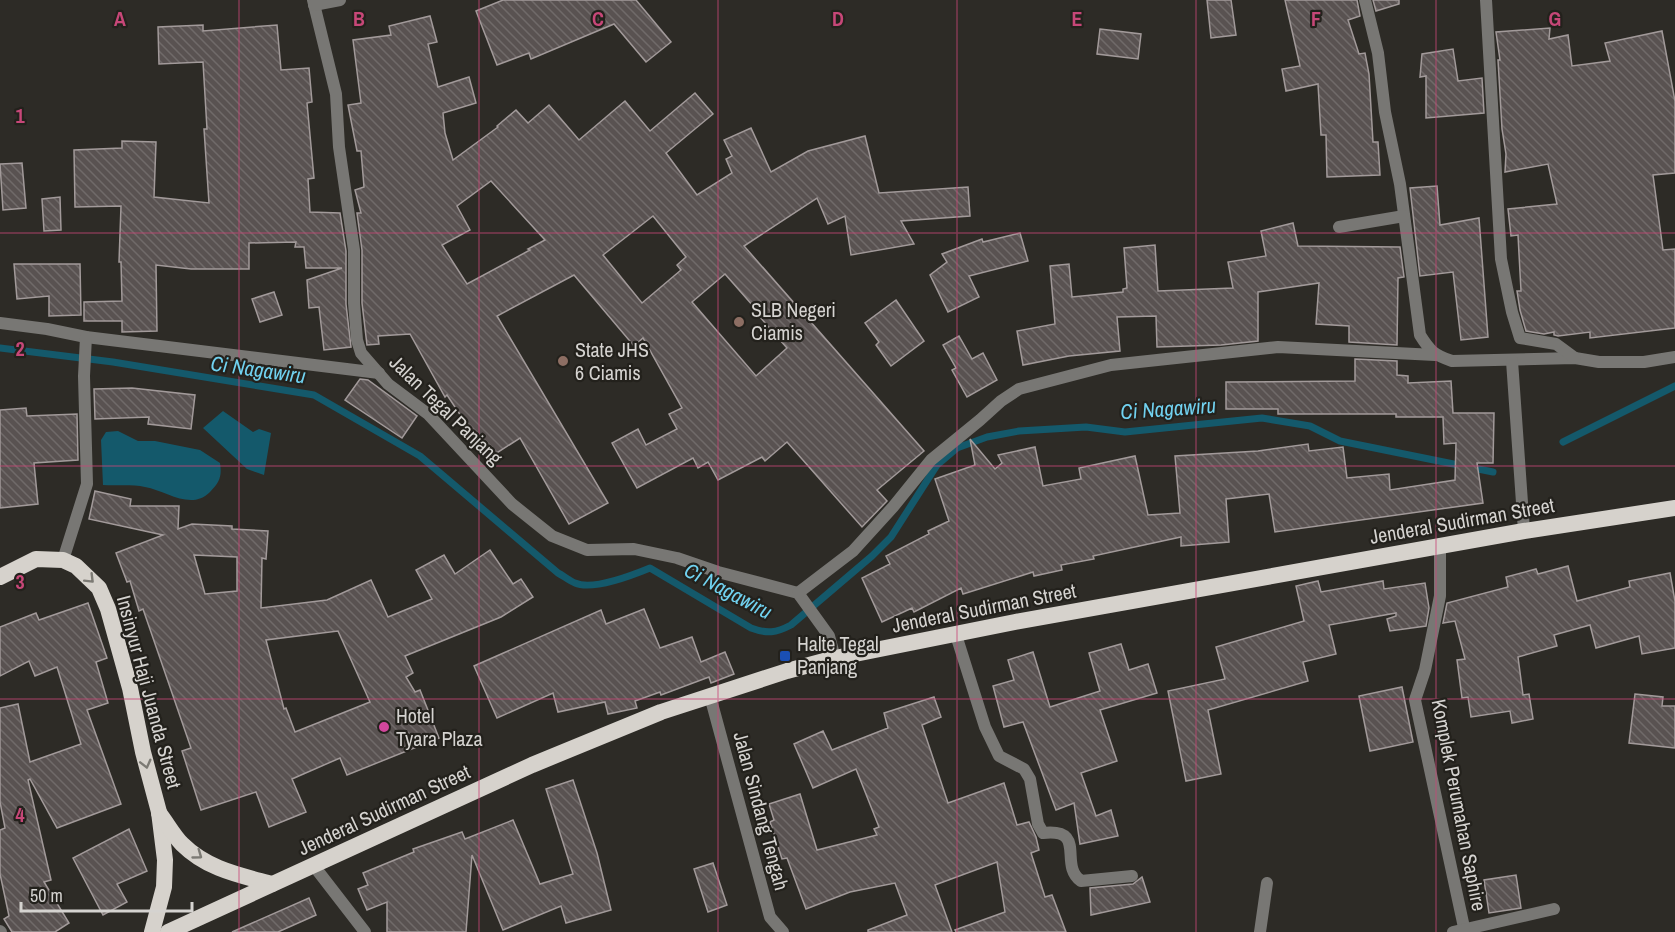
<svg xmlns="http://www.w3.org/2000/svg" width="1675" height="932" viewBox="0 0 1675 932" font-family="'Archivo Narrow',sans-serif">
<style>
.water{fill:#14596b}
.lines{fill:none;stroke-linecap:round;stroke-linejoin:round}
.stream{stroke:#14596b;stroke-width:7}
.building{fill:url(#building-back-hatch);stroke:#a29a9a;stroke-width:1.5;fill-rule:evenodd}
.minor{stroke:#787774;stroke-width:12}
.trunk{stroke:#d6d2cc;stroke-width:16}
.oneway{stroke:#7c7a74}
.grid{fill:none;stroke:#c74778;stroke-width:1.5;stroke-opacity:0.55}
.education-dot{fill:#8d6e63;stroke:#23211c;stroke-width:2}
.transit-dot{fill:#1a4fb4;stroke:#23211c;stroke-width:2}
.hotel-dot{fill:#d1479c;stroke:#23211c;stroke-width:2}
.labels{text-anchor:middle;stroke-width:4.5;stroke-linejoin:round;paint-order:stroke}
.poi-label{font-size:20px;fill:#d5d3d0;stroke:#23211c;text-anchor:start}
.street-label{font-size:20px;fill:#d5d3d0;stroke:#23211c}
.water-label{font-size:21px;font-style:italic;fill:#71d2f0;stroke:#23211c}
.grid-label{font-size:20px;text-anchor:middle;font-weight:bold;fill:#c74778;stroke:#23211c;stroke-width:4.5;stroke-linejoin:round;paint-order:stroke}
</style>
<defs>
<pattern id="building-back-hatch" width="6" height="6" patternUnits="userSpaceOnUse" patternTransform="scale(1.5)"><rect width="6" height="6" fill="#595251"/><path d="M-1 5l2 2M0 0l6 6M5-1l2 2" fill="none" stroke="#706a69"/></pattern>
</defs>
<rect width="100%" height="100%" fill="#2d2b26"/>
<g class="water">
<path d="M223 411 253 432 259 429 271 433 264 475 247 469 203 428Z"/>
<path d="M118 431 138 441H155L200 450 220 463C222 476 220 482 210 492 191 511 167 491 145 487 132 484 116 486 103 485L101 440 106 432Z"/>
</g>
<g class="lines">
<g class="stream">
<path d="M0 348 113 362 314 395 420 456 558 573C564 576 569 581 575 583 593 591 633 575 650 568L751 628C767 634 776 633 791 625L872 556 891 537 937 465 957 448 987 437 1019 431 1086 427 1125 432 1262 418 1310 426 1340 441 1493 472"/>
<path d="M1563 442 1675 386"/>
</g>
</g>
<g class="building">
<path d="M503 0H636L671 42 646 62 614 24 531 59 529 53 497 65 476 11Z"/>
<path d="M1207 0H1231L1236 35 1211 38Z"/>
<path d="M1285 0H1357L1360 16 1348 20 1359 54 1365 53 1369 74 1373 142H1378L1380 175 1327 177 1326 135H1321L1318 84 1286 91 1282 69 1300 66Z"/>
<path d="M1373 0H1399V4L1376 11Z"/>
<path d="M430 16 437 42 428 44 438 87 469 77 476 103 443 113 445 133 453 160 498 127 497 126 516 110 528 123 549 105 579 140 625 101 650 131 695 93 713 114 666 153 697 195 732 173 726 159 732 156 724 140 751 128 771 172 808 151 865 136 879 193 968 187 970 216 901 221 914 244 851 255 845 216 828 224 817 198 744 246 924 451 877 490 887 501 862 527 787 442 765 461 762 457 718 480 708 462 698 468 693 458 637 488 612 443 638 429 646 445 677 429 669 414 682 408 643 338 634 346 574 275 497 316 608 503 569 524 520 438 489 458 447 395 445 397 410 334 378 336 379 344 367 345 362 303V250L357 213H361L355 190 364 187 361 151H357L348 105 361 103 353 40 391 35 389 26ZM491 181 545 240 528 249 530 250 467 284 442 245 470 230 457 206ZM653 216 686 257 677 265 681 270 642 303 603 255ZM725 274 754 307 752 308 787 348 756 376 692 302Z"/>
<path d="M203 25V31L277 25 281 70 309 68 312 102 307 103 314 178 308 179 310 212 340 213 346 251V304L351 347 324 350 319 307 309 308 307 280 342 268H306L304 247H295L296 242 249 243V269H191L156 265 157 331 122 332V321H84V302L122 301 121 262H119L121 206 75 207 74 150 122 148V141L156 142 154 197 209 203 204 129H207L203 62 159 64 158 27Z"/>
<path d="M1550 28 1549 39 1568 35 1572 66 1610 61 1605 43 1662 31 1675 101V173L1653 175 1663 250 1675 249V328L1590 338V332L1558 336 1554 335V332L1544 334 1526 331 1520 310 1517 291H1521L1518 235 1511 236 1508 209 1557 204 1548 164 1505 172 1506 154 1502 129 1498 60H1500L1496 32Z"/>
<path d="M1100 29 1141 34 1138 59 1097 54Z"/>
<path d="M1453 49 1458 81 1482 78 1484 113 1426 118V76L1420 77 1422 54Z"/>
<path d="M22 163 26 208 3 210 0 164Z"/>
<path d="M1437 186 1440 225 1479 218 1488 337 1461 340 1453 272 1420 276 1410 188Z"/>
<path d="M60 197 61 230 44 231 42 199Z"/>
<path d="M1293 223 1298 246 1400 247 1404 277 1398 278 1397 345 1349 342V326L1316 324 1319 283 1258 292V341L1221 345 1157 347 1156 316 1117 317 1120 351 1069 356 1023 365 1017 331 1055 324 1050 266 1069 264 1072 297 1123 292V289L1127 288 1124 248 1155 245 1158 291 1233 288 1228 262 1266 256 1261 231Z"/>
<path d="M1020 233 1028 261 969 276 979 297 948 312 930 275 947 262 942 254 982 239 983 242Z"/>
<path d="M14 264H80L81 315 49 316V296L17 299Z"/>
<path d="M274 292 282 315 260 322 252 299Z"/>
<path d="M896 300 924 341 891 366 876 345 879 342 865 323Z"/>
<path d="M959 336 972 359 983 353 997 380 967 397 952 370 956 368 943 345Z"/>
<path d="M1355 359 1397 361V375L1408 376V383L1451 381 1453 413H1494L1493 463H1477L1483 503 1275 532 1269 494 1226 499 1229 542 1181 546V537L1093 556 1094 559 1061 565 1062 570 1034 576 1033 572 963 594 961 588 914 612 912 608 882 622 862 578 890 564 886 556 929 534 928 531 949 521 935 479 975 465 970 439 995 469 1002 463 998 455 1035 447 1043 486 1081 479 1079 468 1135 456 1148 515 1180 513 1175 456 1258 451 1308 444 1309 451 1343 447 1347 478 1389 474 1390 490 1455 480 1456 443 1444 444 1443 417H1396V414H1278V409H1226V382L1355 381Z"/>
<path d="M360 379 368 380 417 416 402 438 345 400Z"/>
<path d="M132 388 195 395 191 429 148 424 149 417 95 419 94 389Z"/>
<path d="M26 408 27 416 77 414 78 460 34 463 38 504 0 508V410Z"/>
<path d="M95 491 131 499 130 506H179L178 529 192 524 232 526V529L268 531 266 559 262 558 261 608 327 600 371 580 388 617 432 599 416 570 444 555 455 574 490 550 513 584 521 579 533 597 501 617 405 656 413 673 406 677 415 692 420 690 439 738 347 775 340 758 292 779 306 812 269 827 256 792 201 810 182 751 191 748 143 609 139 611 130 581 127 582 116 553 163 535 89 519ZM194 555 237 557V591L205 594ZM338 631 370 702 295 732 286 708 284 709 266 640Z"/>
<path d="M1568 566 1577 601 1630 587 1629 581 1670 573 1675 601V648L1642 654 1639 636 1596 648 1590 625 1554 635 1557 646 1518 657 1523 695 1529 694 1533 719 1512 723 1510 711 1471 717 1468 697 1462 698 1457 660 1465 659 1455 621 1443 623 1447 603 1508 587 1506 577 1536 569 1538 574Z"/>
<path d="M1318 581 1321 592 1383 581 1384 589 1425 583 1429 608 1426 626 1390 631 1387 619 1396 616V613L1329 625 1336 654 1303 662 1308 681 1208 710 1221 774 1186 781 1168 691 1225 679 1216 647 1304 621 1296 586Z"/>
<path d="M88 603 107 658 96 662 108 703 87 710 121 804 57 828 30 779 28 780 51 880 44 882 69 923 55 932H12L4 919 9 916 0 874V830L5 828 0 802V708L18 704 30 762 81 744 57 667 35 676 29 661 0 676V627L36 613 39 620Z"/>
<path d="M644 609 660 648 692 637 701 662 725 652 734 674 711 683 709 677 661 695 660 692 635 701 637 708 608 714 605 702 558 712 553 693 497 718 474 666 601 610 606 624Z"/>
<path d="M1121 644 1129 670 1148 664 1157 693 1100 710 1117 761 1081 773 1096 816 1111 810 1118 836 1080 844 1074 803 1056 810 1023 722 1004 727 993 686 1014 680 1008 660 1033 652 1050 707 1100 691 1089 653Z"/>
<path d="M1402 687 1413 742 1370 751 1359 696Z"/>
<path d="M1635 694 1663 697 1662 706H1675V748L1629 743Z"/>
<path d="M934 697 941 717 922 725 948 803 1004 783 1017 825 1029 822 1036 837 1039 850 1031 853 1045 897 1052 895 1066 932H956L955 930 1005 912 997 862 935 885 952 932H868V930L907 915 895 883 850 892 806 909 787 858 782 859 770 822 774 820 769 804 800 794 817 850 877 835 874 829 879 827 856 769 813 788 794 744 823 731 832 750 888 728 884 713Z"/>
<path d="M573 780 597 853 611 910 566 923 561 906 503 930 472 855 466 932H387V902L367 910 358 889 368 885 363 873 414 852 413 849 462 832 465 839 513 820 540 884 573 874 546 789Z"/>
<path d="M129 829 147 871 117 884 127 902 103 915 73 858Z"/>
<path d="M713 863 727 905 708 912 694 869Z"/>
<path d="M1516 875 1521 908 1489 913 1484 880Z"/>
<path d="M1142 877 1150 902 1091 915 1090 888 1133 884Z"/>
<path d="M309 898 316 915 278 932H232Z"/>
</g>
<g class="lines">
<g class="minor">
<path d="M313 0 336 94 339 147 354 250V303L357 340 361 353 388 384 428 414 512 504 552 536 587 550 634 549 677 558 718 572 798 593 829 636 835 658"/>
<path d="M1365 0 1378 53 1385 112 1400 184 1420 335C1430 351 1434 355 1452 361L1575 358 1599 362H1644L1675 357"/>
<path d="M1486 0 1501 259 1512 312 1520 338 1556 344 1575 358"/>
<path d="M314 5 340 0"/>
<path d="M1339 227 1404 216"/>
<path d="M0 323 47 329 86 337 379 373"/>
<path d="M1512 361 1524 531"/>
<path d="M1440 546V596L1425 670 1415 700 1465 932"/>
<path d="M63 560 87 484 84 376 86 337"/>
<path d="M798 593 853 551 893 507 931 460 980 420 1001 401 1019 389 1111 365 1278 347 1435 355"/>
<path d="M956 635 985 727 999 756 1024 769 1030 779 1038 824 1043 833C1088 828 1058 865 1081 881L1132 876"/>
<path d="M710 696 770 917 783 932"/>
<path d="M314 866 365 932"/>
<path d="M0 931 1 932"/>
<path d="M1260 932 1267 883"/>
<path d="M1453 932 1554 909"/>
</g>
<g class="trunk">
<path d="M0 577 36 559 63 560 76 566 99 588 108 609 130 688 143 752 159 812 165 860 164 887 152 932"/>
<path d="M159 813C167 823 173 835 182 844 207 869 239 875 272 884"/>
<path d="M168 932 532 765 661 712 787 671 835 658 1015 622 1524 531 1675 508"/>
</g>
</g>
<defs><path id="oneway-chevron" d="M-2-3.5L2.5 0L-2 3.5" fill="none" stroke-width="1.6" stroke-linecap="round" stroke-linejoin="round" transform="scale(1.5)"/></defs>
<g class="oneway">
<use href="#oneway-chevron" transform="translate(90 579) rotate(45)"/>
<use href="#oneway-chevron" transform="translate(146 764) rotate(76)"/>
<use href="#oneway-chevron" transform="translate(198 855) rotate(36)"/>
</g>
<path class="grid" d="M239 0V932M479 0V932M718 0V932M957 0V932M1196 0V932M1436 0V932M0 233H1675M0 466H1675M0 699H1675"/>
<g class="education-dot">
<circle cx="739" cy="322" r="6"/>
<circle cx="563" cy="361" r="6"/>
</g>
<rect class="transit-dot" x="779" y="650" width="12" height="12" rx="3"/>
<circle class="hotel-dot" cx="384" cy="727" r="6"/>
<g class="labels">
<g class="poi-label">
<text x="751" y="317">SLB Negeri<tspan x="751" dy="23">Ciamis</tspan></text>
<text x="575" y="357">State JHS<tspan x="575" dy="23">6 Ciamis</tspan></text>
<text x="797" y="651">Halte Tegal<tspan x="797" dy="23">Panjang</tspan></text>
<text x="396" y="723">Hotel<tspan x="396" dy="23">Tyara Plaza</tspan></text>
</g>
<g class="street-label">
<text transform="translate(446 410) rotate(44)" y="7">Jalan Tegal Panjang</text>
<text transform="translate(1462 521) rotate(-10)" y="7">Jenderal Sudirman Street</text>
<text transform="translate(984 608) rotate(-11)" y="7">Jenderal Sudirman Street</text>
<text transform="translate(149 692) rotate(75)" y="7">Insinyur Haji Juanda Street</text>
<text transform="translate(1459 805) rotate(79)" y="7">Komplek Perumahan Saphire</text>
<text transform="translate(384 810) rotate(-25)" y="7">Jenderal Sudirman Street</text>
<text transform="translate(761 811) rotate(75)" y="7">Jalan Sindang Tengah</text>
</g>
<g class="water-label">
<text transform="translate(258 370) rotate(8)" y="7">Ci Nagawiru</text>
<text transform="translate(1168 409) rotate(-4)" y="7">Ci Nagawiru</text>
<text transform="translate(728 591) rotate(28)" y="7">Ci Nagawiru</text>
</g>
</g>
<g class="grid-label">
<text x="120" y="26">A</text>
<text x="359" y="26">B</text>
<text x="598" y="26">C</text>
<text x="838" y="26">D</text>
<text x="1077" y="26">E</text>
<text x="1316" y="26">F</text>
<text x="1555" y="26">G</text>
<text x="20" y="123">1</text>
<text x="20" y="356">2</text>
<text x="20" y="589">3</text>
<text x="20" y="822">4</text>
</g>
<path d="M21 902v9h171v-9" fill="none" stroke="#d5d3d0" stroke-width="3"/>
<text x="30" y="902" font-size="18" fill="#d5d3d0" stroke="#23211c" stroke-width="4.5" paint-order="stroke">50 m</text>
</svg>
